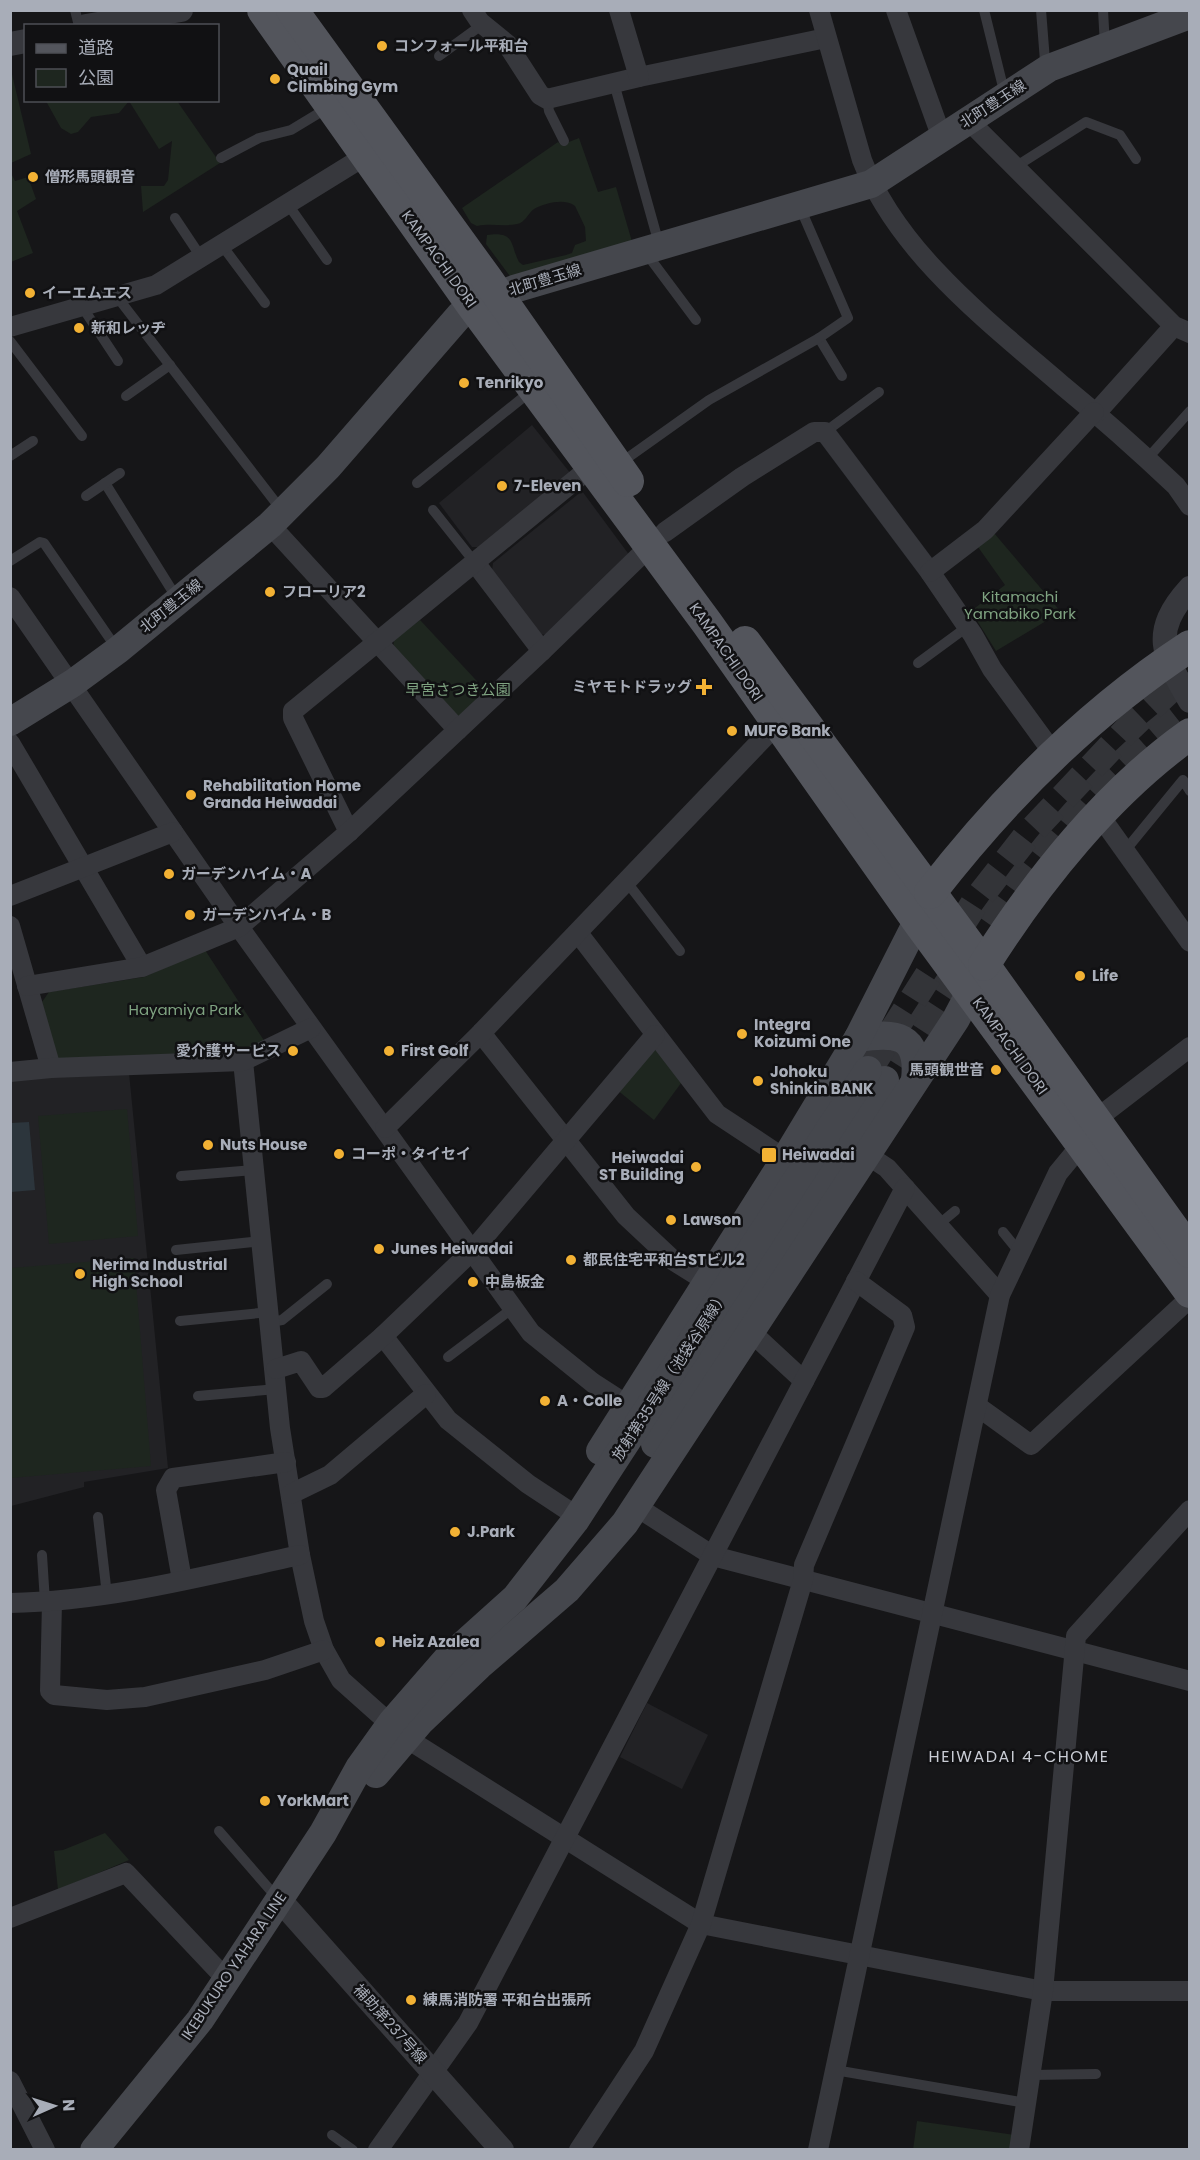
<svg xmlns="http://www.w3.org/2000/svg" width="1200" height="2160" viewBox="0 0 1200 2160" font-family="Poppins,'Noto Sans JP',sans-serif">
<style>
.built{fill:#222225}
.green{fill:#1e261f}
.water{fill:#2c353c}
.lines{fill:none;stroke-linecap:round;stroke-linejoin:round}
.secondary-tunnel{stroke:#333438;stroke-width:28;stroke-dasharray:28 14;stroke-linecap:butt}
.service{stroke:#37383d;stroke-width:10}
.minor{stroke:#37383d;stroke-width:20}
.tertiary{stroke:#37383d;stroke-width:24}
.secondary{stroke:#45474d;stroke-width:28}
.primary{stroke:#53555c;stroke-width:32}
.poi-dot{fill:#f2b134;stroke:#111113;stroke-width:2}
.labels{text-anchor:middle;stroke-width:5;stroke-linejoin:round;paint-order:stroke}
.poi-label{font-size:15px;font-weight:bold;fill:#a8adb8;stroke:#111113;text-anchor:start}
.street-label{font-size:15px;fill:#a8adb8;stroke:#111113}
.park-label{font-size:15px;fill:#7fa381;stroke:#111113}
.neighbourhood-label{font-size:16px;letter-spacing:1.5px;fill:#c9ccd4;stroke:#111113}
</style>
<rect width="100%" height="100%" fill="#161618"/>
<g class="built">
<path d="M532 425 571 474 481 547H472L439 503Z"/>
<path d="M582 491 630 556 548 634 540 635 492 571 493 563Z"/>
<path d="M129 1073 168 1468 84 1482V1487L11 1506 10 1079Z"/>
<path d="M647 1703 708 1735 682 1789 620 1757Z"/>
</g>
<g class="green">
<path d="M11 70 31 154 11 163H10Z"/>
<path d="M46 101H177L220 163 143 212 141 186H164L168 180 172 141 159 149 129 101 119 113 91 117 78 132 71 134 61 128Z"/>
<path d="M579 138 598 192 616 187 633 245 515 283 486 244 487 235C516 231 510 245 519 262L523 265 566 255 572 253 575 245 586 241 585 227 575 206C565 198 545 203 534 209 528 213 525 223 517 224 502 227 492 223 477 226L471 223 462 208 558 142 561 145Z"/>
<path d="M10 171 15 181 28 177 36 199 17 211 33 253 11 262Z"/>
<path d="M994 533 1061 612 996 651 971 611 1005 585 978 547Z"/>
<path d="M420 620 488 693 461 717 453 716 393 649 394 640Z"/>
<path d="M205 950 265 1042 241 1054 64 1063 55 1056 42 1002 49 992 144 977Z"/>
<path d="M653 1044 684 1079 654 1120 616 1089Z"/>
<path d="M127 1109 138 1236 49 1244 38 1116Z"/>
<path d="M134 1258 151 1466 11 1478V1268Z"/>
<path d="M105 1833 129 1860 58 1890 54 1851 63 1850Z"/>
<path d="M917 2121 1015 2135 1012 2149 913 2150Z"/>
</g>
<path class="water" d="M29 1122 35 1190 11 1192V1123Z"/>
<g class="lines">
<g class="secondary-tunnel">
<path d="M896 1064C979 935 1065 799 1190 706"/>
<path d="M868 1070 976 901 1026 837 1128 729 1169 690 1190 676"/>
</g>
<g class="service">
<path d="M75 10 79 26"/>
<path d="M984 10 1005 95"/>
<path d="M1041 10 1045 61 1048 66"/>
<path d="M1103 10 1105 46"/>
<path d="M439 56 483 24"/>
<path d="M614 83 659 244"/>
<path d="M547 99 549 111 564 141"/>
<path d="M221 158 259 138 291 130 329 107"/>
<path d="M1015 167 1086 122 1120 135 1136 159"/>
<path d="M287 203 327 260"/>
<path d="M175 218 201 257"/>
<path d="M221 244 265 303"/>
<path d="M646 253 696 320"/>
<path d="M118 298 283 512"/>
<path d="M83 308 118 361"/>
<path d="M819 338 842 376"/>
<path d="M10 341 82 436"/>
<path d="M126 396 170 365"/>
<path d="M825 432 879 392"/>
<path d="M10 456 33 441"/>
<path d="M1147 459 1190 411"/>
<path d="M619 464 709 400 819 338 848 318 799 205"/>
<path d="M105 483 178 600"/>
<path d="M417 483 531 391"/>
<path d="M86 496 120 473"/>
<path d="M433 510 476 564"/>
<path d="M10 561 40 542 44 543 117 649"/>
<path d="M918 663 967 627"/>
<path d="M1124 852 1183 780 1190 791"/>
<path d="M626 881 680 951"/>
<path d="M181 1176 254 1170"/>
<path d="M938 1225 955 1211"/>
<path d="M1003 1232 1020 1253"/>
<path d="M176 1250 262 1241"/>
<path d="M180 1321 270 1312"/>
<path d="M271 1322 282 1320 327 1284"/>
<path d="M448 1357 513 1308"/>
<path d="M198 1396 277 1389"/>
<path d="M98 1517 107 1595"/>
<path d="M42 1555 45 1602"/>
<path d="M219 1831 278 1899"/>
<path d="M835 2070 1026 2103"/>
<path d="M1030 2075 1096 2074"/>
<path d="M332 2135 353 2150"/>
</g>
<g class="minor">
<path d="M472 10 480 22 507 44 540 95 547 99 639 77 826 38"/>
<path d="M619 10 639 77"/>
<path d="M819 10 862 160C898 253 989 322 1063 386 1102 418 1139 451 1176 486L1190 506"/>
<path d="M896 10 942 138"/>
<path d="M968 120 1174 326 1190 333"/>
<path d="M10 327 156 285 365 156"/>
<path d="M1096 413 1174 326"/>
<path d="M270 525 458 730"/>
<path d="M665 532 742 477 814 432H825L930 572 973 635 992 669 1054 754"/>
<path d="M476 564 542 651"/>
<path d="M930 572 985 530 1094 412"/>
<path d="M10 597 239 927 531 1333 593 1383 627 1405"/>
<path d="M10 743 142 967"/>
<path d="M1100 816 1190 942"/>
<path d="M349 832 293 718V711L591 467"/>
<path d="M10 896 173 832"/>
<path d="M10 926 51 1068"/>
<path d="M578 933 717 1114 785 1159"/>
<path d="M27 986 142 967 239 927 349 832 542 651 650 546"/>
<path d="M481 1033 626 1216 674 1261 706 1281"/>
<path d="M243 1061 280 1428 300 1555 314 1621 324 1650 341 1680 406 1738 701 1924 1043 1991H1190"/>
<path d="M10 1072 51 1068 243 1061 311 1028"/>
<path d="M1095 1120 1190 1047"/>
<path d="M385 1128 481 1033 777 724"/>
<path d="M866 1154 887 1168 1000 1295"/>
<path d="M751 1332 804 1381"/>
<path d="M383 1336 448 1420 528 1484 578 1517"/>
<path d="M276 1369 301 1361 319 1388H323L383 1336 473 1250 655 1035"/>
<path d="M977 1406 1031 1445 1190 1298"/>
<path d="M291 1494 330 1475 426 1394"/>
<path d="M637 1507 713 1556 1190 1681"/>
<path d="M182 1580 166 1490 173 1478 286 1462"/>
<path d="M52 1602 50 1691 54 1695 107 1700 145 1697 265 1670 324 1650"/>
<path d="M10 1603C109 1601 204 1576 300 1555"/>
<path d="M10 1918 126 1873 227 1980"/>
<path d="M10 2081 45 2150"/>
<path d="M378 2150 468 2023 905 1188"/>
<path d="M579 2150 644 2051 701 1924 803 1580 804 1565 905 1327 902 1315 856 1281"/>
<path d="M818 2150 1000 1295 1058 1173 1082 1144"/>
<path d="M1019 2150 1043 1991 1076 1636 1190 1510"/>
</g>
<g class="tertiary">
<path d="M86 26 181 10"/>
<path d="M10 44 26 41"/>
<path d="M1190 588C1150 632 1163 655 1190 701"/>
<path d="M279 1899 502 2150"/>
</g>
<g class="secondary">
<path d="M10 722 73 683 118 650 270 525 328 467 460 315 472 305 514 289 871 184 1049 68 1190 15"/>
<path d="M858 1038C896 1032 920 1034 915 1080"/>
<path d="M655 1444 885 1080"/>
<path d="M600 1451 785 1159 858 1038 926 904"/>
<path d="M376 1774 421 1721 479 1666 567 1590 625 1523 956 1019 979 975"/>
<path d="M94 2150 200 2020 323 1833 359 1768 392 1722 446 1660 515 1598 575 1521 868 1070"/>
</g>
<g class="primary">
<path d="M263 10 472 305 707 623 919 923 1190 1292"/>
<path d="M292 10 487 279 628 481"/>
<path d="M745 642 984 965 1190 1252"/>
<path d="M930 893C1003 799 1089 712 1190 646"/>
<path d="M984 965C1037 881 1108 792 1190 734"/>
</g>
</g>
<g class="poi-dot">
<circle cx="382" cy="46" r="6"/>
<circle cx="275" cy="79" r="6"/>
<circle cx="33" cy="177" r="6"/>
<circle cx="30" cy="293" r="6"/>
<circle cx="79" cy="328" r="6"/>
<circle cx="464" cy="383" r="6"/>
<circle cx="502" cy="486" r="6"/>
<circle cx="270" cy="592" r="6"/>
<path d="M701 678h6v6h6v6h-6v6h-6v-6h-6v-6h6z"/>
<circle cx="732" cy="731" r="6"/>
<circle cx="191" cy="795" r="6"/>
<circle cx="169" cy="874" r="6"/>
<circle cx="190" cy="915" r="6"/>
<circle cx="1080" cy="976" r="6"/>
<circle cx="742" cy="1034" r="6"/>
<circle cx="293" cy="1051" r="6"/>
<circle cx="389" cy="1051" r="6"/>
<circle cx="996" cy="1070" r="6"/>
<circle cx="758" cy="1081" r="6"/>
<circle cx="208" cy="1145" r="6"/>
<circle cx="339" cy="1154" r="6"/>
<rect x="761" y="1147" width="16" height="16" rx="3"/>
<circle cx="696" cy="1167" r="6"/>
<circle cx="671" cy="1220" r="6"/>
<circle cx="379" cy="1249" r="6"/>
<circle cx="571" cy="1260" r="6"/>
<circle cx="80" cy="1274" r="6"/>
<circle cx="473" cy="1282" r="6"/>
<circle cx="545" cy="1401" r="6"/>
<circle cx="455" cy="1532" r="6"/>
<circle cx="380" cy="1642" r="6"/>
<circle cx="265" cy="1801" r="6"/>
<circle cx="411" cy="2000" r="6"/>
</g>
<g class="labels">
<g class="poi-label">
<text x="394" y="51">コンフォール平和台</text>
<text x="287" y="75">Quail<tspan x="287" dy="17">Climbing Gym</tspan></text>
<text x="45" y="182">僧形馬頭観音</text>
<text x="42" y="298">イーエムエス</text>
<text x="91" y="333">新和レッヂ</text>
<text x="476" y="388">Tenrikyo</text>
<text x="514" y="491">7-Eleven</text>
<text x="282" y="597">フローリア2</text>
<text x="692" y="692" text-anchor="end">ミヤモトドラッグ</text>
<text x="744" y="736">MUFG Bank</text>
<text x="203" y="791">Rehabilitation Home<tspan x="203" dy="17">Granda Heiwadai</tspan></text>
<text x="181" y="879">ガーデンハイム・A</text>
<text x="202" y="920">ガーデンハイム・B</text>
<text x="1092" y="981">Life</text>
<text x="754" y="1030">Integra<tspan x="754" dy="17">Koizumi One</tspan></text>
<text x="281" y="1056" text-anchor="end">愛介護サービス</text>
<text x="401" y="1056">First Golf</text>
<text x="984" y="1075" text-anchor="end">馬頭観世音</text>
<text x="770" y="1077">Johoku<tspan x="770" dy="17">Shinkin BANK</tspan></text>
<text x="220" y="1150">Nuts House</text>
<text x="351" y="1159">コーポ・タイセイ</text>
<text x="782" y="1160">Heiwadai</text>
<text x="684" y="1163" text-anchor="end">Heiwadai<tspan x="684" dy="17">ST Building</tspan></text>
<text x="683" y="1225">Lawson</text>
<text x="391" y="1254">Junes Heiwadai</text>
<text x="583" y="1265">都民住宅平和台STビル2</text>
<text x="92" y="1270">Nerima Industrial<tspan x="92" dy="17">High School</tspan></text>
<text x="485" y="1287">中島板金</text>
<text x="557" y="1406">A・Colle</text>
<text x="467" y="1537">J.Park</text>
<text x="392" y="1647">Heiz Azalea</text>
<text x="277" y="1806">YorkMart</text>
<text x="423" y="2005">練馬消防署 平和台出張所</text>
</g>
<g class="street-label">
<text transform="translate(993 104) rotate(-33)" y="5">北町豊玉線</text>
<text transform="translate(439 259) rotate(54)" y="5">KAMPACHI DORI</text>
<text transform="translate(545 280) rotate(-17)" y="5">北町豊玉線</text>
<text transform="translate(171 606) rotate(-39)" y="5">北町豊玉線</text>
<text transform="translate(726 652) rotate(55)" y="5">KAMPACHI DORI</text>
<text transform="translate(1010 1046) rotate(54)" y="5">KAMPACHI DORI</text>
<text transform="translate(670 1376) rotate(-57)" y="5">放射第35号線（池袋谷原線）</text>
<text transform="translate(234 1966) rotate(-56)" y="5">IKEBUKURO YAHARA LINE</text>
<text transform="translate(390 2024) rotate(48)" y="5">補助第237号線</text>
</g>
<g class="park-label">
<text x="1020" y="602">Kitamachi<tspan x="1020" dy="17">Yamabiko Park</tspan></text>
<text x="458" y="695">早宮さつき公園</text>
<text x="185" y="1015">Hayamiya Park</text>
</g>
<g class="neighbourhood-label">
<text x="1019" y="1762">HEIWADAI 4-CHOME</text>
</g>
</g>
<rect width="1200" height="2160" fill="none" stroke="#a8adb8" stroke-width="24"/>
<rect x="24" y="24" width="195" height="78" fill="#111113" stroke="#4d4f55" stroke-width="1.5"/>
<rect x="36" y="44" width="30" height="9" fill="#53555c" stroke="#4d4f55" stroke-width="1.5"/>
<text x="78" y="54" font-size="18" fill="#a8adb8">道路</text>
<rect x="36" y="69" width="30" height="18" fill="#1e261f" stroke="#4d4f55" stroke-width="1.5"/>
<text x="78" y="84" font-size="18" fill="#a8adb8">公園</text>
<g transform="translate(54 2106) rotate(87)" stroke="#111113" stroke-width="4.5" paint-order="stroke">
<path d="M0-4.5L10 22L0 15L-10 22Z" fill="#a8adb8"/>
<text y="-9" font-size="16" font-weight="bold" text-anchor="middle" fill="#a8adb8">N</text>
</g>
</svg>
